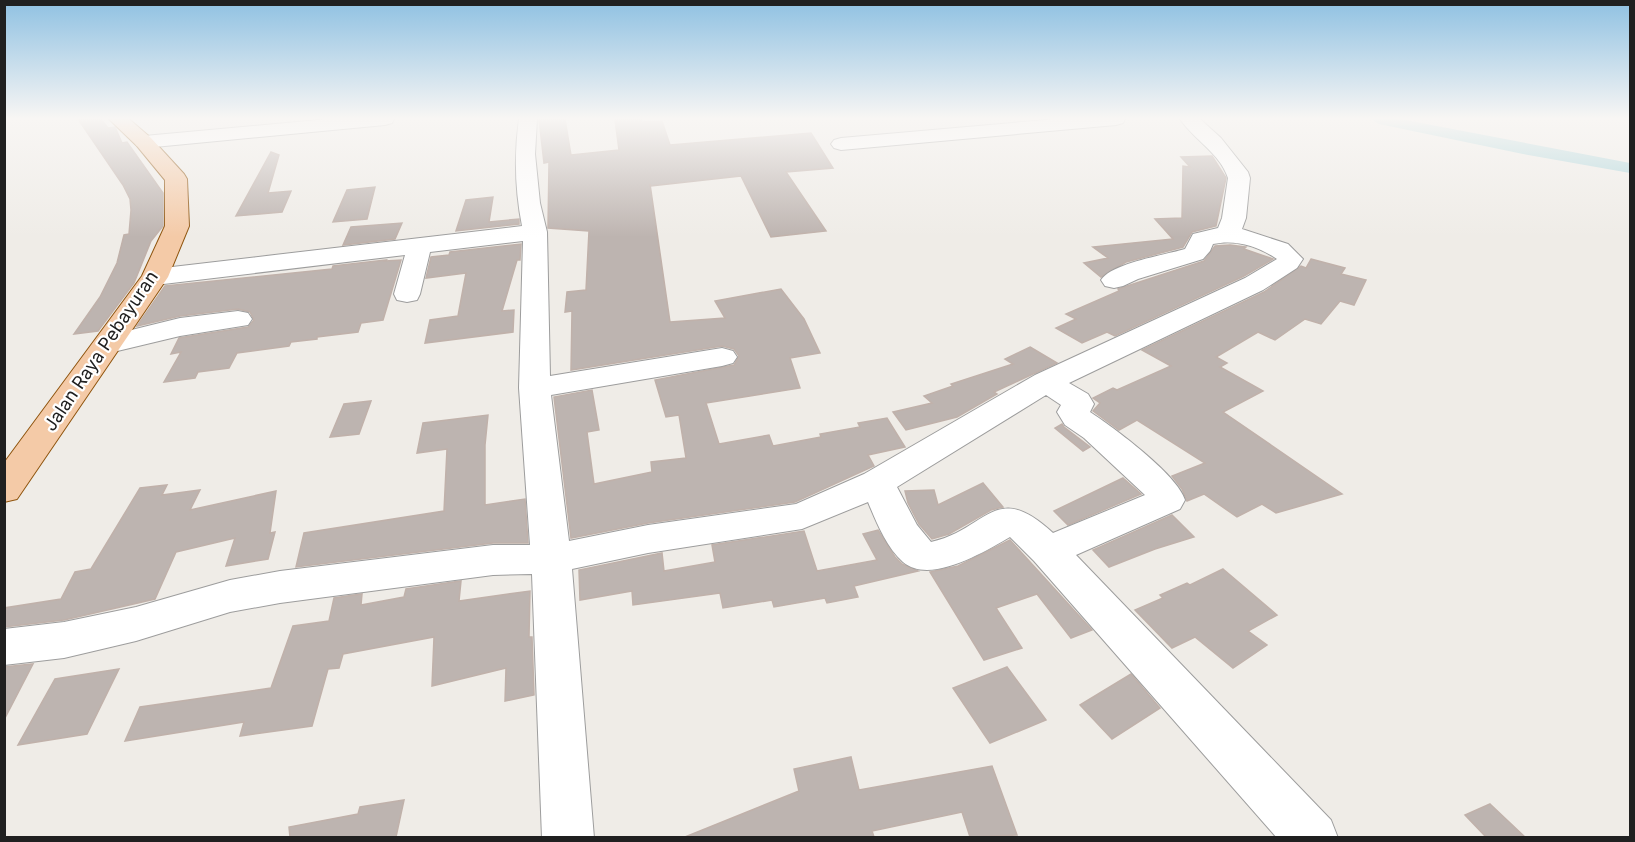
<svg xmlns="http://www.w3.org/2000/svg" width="1635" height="842" viewBox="0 0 1635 842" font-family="Inter,sans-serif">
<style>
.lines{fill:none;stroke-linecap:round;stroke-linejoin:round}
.canal{fill:#abd4d9;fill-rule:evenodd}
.building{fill:#bdb4b0;stroke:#c0b1aa;stroke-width:1.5}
.minor-casing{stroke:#9d9d9d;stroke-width:2}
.major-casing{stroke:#8f540d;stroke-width:2}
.minor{fill:#fff;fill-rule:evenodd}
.major{fill:#f4caa7;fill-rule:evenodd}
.labels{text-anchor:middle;stroke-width:4.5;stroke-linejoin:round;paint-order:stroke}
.street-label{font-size:18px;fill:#202020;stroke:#fff}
</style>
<rect width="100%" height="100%" fill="#efece7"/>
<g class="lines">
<path class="canal" d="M1371 119H1400L1630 163V173L1523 154 1379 124Z"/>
</g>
<g class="building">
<path d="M78 119H101L108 128 115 127 122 143 127 142 163 193V226L151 241 134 283 98 331 74 334 100 297 117 263 124 235 129 234 131 210 130 199 123 185Z"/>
<path d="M539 119H565L571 155 619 150 615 120 641 119 642 122 662 121 670 145 811 133 833 168 786 172 826 231 771 237 741 176 651 186 650 184 670 322 725 318 715 301 781 289 804 319 820 353 790 358 800 388 706 403 719 444 769 435 773 446 821 437 820 434 860 427 858 423 887 418 905 447 868 455 874 466 795 502 648 523 571 538 554 397 592 390 599 430 587 432 594 484 652 472 651 462 686 458 679 415 666 417 655 380 734 365 739 356 734 349 722 346 571 370 572 311 565 312 567 292 586 290 589 231 548 228 549 162 544 163Z"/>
<path d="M271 152 279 155 268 193 291 191 282 212 236 216Z"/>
<path d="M1212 156 1226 178 1216 226 1192 232 1183 247 1126 262 1101 277 1084 263 1108 258 1093 247 1173 239 1155 219 1182 218 1183 166 1190 167 1181 157Z"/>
<path d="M375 187 367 219 333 222 347 190Z"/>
<path d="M493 197 489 222 519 219V224L456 231 466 200Z"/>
<path d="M402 223 395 239 343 245 351 227Z"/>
<path d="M521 244 520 260H517L502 311 514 310 513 332 425 343 430 320 458 316 466 273 426 278 431 257 449 255 450 252Z"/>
<path d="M1230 245 1246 247 1244 249 1273 259 1244 276 1115 336 1107 332 1082 343 1056 328 1076 319 1066 314 1119 291 1118 289 1204 261 1215 246Z"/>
<path d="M1311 259 1345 268 1341 274 1366 280 1354 305 1340 301 1321 324 1305 319 1275 340 1258 332 1216 357 1227 363 1220 367 1263 391 1223 412 1342 494 1276 513 1262 504 1237 517 1204 494 1187 501 1182 489 1172 476 1205 463 1137 420 1119 430 1093 411 1100 403 1093 398 1113 388 1117 390 1171 366 1142 350 1264 292 1301 266 1306 268Z"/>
<path d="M386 260 385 261 401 260 383 320 361 323 358 332 317 337V339L291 342 289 346 237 353 229 368 198 372 195 378 164 382 181 352 171 354 179 338 248 327 254 320 250 312 238 309 180 316 137 326 165 286 332 269 333 266Z"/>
<path d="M1030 347 1057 363 994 392 997 394 957 417 906 430 893 412 932 403 924 396 953 386 951 384 1013 364 1005 359Z"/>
<path d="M371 401 359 434 330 437 344 404Z"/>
<path d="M488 415 485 445V505L525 499 528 543H493L296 567 304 533 444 511 447 449 417 453 423 423Z"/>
<path d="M1062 424 1064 427 1090 447 1083 451 1055 428Z"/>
<path d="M1123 478 1141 494 1068 525 1054 511Z"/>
<path d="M983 483 1003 507 991 510 949 534 932 539 919 524 908 503 905 491 934 490 938 505Z"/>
<path d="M167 485 162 495 200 490 190 510 276 491 270 533 275 532 268 559 226 566 235 538 176 552 155 599 64 620 4 627V608L61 599 75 572 91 569 140 488Z"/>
<path d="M1172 515 1194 537 1155 549 1109 567 1093 550Z"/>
<path d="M878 530 895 557 902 564 918 571 854 586 858 597 827 603 825 598 774 607 772 600 723 608 720 593 633 605 632 591 580 600 579 570 662 553 664 571 715 562 712 545 804 531 817 571 877 560 863 534Z"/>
<path d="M1010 540 1092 630 1071 638 1037 594 996 608 1022 648 984 660 930 572 958 566Z"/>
<path d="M1223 569 1277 615 1248 631 1267 645 1233 668 1195 637 1172 648 1135 610 1163 598 1160 595 1187 583 1190 585Z"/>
<path d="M461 581 459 601 530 591 529 637H532L534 695 505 701 506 668 432 686 434 637 343 654 339 668 328 669 312 726 240 736 244 722 125 741 140 707 271 688 293 626 329 621 334 598 362 594 361 605 404 597 406 589Z"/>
<path d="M33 664 4 720V667Z"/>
<path d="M1007 667 1046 720 990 743 953 688Z"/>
<path d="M119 669 87 734 18 745 55 679Z"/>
<path d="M1131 674 1160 708 1112 739 1080 705Z"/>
<path d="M851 757 859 790 992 766 1017 835 970 837 962 812 872 831 874 837H685L799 791 794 769Z"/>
<path d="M404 800 396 837H290L289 827 358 814 360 807Z"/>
<path d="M1490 804 1525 837H1486L1465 815Z"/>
</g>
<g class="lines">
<defs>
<g id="minor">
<path d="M329 119H394L392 123 385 125 144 148 137 146 134 142 137 138 144 136Z"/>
<path d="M519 119H537L535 154 540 203 547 232 550 376 722 348 733 351 737 357 733 363 722 366 551 395 569 541 648 525 796 504 864 474 1035 375 1245 278 1277 259C1258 246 1235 239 1213 244L1210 251 1203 259 1138 279 1123 286 1114 288 1105 286 1101 280C1112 263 1165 255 1185 249L1193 234 1218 228 1222 218 1228 178C1220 153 1194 140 1180 119H1200L1221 138 1248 172 1250 178 1246 218 1242 229 1288 244 1303 259 1297 268 1263 290 1069 383 1088 394 1094 404 1090 412C1113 427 1178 475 1185 500L1180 509 1076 555 1331 820 1338 838H1277L1034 561 1010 537C984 552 930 585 903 562 886 547 876 521 868 502L802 529 648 553 572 569 594 838H542L532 574 493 575 280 603 230 612 136 641 64 658 4 665V629L64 622 136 607 230 580 280 571 493 545H530L519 388 523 241 430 252 420 294 417 300 407 302 397 300 394 294 405 255 155 285 146 283 142 277 146 271 155 269 522 226C515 190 514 155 519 119ZM1046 395 1061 405 1057 412 1065 425 1084 438 1145 495 1053 533C995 479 988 529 931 542L917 525 897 487Z"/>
<path d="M1057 119H1125L1123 123 1116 125 841 150 834 148 831 144 834 140 841 138Z"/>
<path d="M238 311 248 313 252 319 248 325 180 336 109 353 99 350 94 344 99 338 180 318Z"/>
</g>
<path id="major" d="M109 119H129L151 138 184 174 187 179 189 226 168 277 17 499 4 502V463L142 276 165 226V180L137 146Z"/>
</defs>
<use href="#minor" class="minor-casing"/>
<use href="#major" class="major-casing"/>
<use href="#minor" class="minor"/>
<use href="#major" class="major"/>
</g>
<linearGradient id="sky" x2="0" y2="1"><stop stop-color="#8fc1e2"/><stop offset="0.5" stop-color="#f8f6f4"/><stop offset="1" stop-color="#f8f6f4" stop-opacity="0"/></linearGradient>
<rect width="1635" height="237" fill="url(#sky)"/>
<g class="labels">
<g class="street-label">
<text transform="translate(101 351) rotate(-56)" y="6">Jalan Raya Pebayuran</text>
</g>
</g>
<rect width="1635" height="842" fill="none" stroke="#202020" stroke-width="12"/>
</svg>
